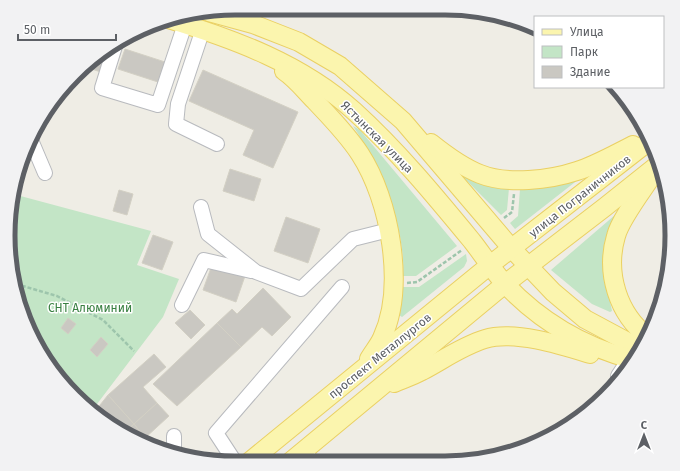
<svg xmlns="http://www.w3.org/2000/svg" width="680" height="471" viewBox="0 0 680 471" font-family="'Fira Sans',sans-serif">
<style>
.green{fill:#c3e5c6}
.building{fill:#cac8c2;stroke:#d3d0c4}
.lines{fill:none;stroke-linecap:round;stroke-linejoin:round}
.minor-casing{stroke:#b8babe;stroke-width:16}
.major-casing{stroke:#ead063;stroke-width:20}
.path{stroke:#9dc5ac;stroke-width:2.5;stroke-dasharray:4 2;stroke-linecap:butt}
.minor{stroke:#fff;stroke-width:14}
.major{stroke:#fbf5ae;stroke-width:18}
.labels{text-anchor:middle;stroke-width:3;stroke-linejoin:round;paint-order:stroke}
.street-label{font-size:12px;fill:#5d6065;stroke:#fff}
.park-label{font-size:12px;fill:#398042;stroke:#fff}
.rim{fill:none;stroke:#5d6065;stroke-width:5}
</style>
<rect width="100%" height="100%" fill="#efede5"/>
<g class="green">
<path d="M353 126 360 130 457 246 416 276H403C406 226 380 167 353 126Z"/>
<path d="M459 173 509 188 507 210 501 215Z"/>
<path d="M579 179 515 229 510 223 518 216 520 189Z"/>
<path d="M13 194 151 231 137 265 179 279 163 317 94 408 65 386 31 336 10 265V206Z"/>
<path d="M615 215 605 276 612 311 610 312 592 304 551 270Z"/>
<path d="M466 254 467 261 464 267 402 317 399 315 402 287H419Z"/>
</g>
<g class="building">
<path d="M109 46 101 72 85 67Z"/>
<path d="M125 49 165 62 158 82 118 69Z"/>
<path d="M203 70 298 112 273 168 243 155 254 130 189 101Z"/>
<path d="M230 169 261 179 254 201 223 191Z"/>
<path d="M119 190 133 194 127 215 113 211Z"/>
<path d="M286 217 320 229 308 263 274 251Z"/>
<path d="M153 235 173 242 162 270 142 263Z"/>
<path d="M212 265 245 276 236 302 203 290Z"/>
<path d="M263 288 291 317 272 336 262 327 241 347 217 323 232 309 237 314Z"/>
<path d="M190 310 205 325 191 339 175 323Z"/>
<path d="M68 318 76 324 68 334 61 328Z"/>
<path d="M217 323 241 347 177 406 153 384Z"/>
<path d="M101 337 108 344 97 357 90 350Z"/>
<path d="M154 354 166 367 143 387 157 403 134 424 108 395Z"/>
<path d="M108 395 134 424 125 432 96 410Z"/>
<path d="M157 403 169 416 145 438 134 424Z"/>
<path d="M134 424 145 438 142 441 135 440 125 432Z"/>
</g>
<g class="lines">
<defs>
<g id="minor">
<path d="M203 29 178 104 176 124 217 144"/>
<path d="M116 43 102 88 158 105 185 24"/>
<path d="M31 140 45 173"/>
<path d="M201 207 208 234 256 272 301 289 353 239 389 230"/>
<path d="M182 305 204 260 251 271"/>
<path d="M618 376 626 364"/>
<path d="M174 436V450"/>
<path d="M304 451 313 462"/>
<path d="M235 462 216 433 342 287"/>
</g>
<g id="major">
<path d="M209 12 253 24 299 42 340 66 403 121 512 249 553 292 585 319 639 348"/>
<path d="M168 19C234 39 302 64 354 111 397 150 435 196 472 241 483 255 493 271 505 284 540 321 582 346 631 359"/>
<path d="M284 71C296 79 305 91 315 101 331 118 347 134 360 154 390 200 406 287 382 338 379 345 373 352 369 359"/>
<path d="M431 143C446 155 462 167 480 174 507 185 550 180 577 171 596 165 615 154 633 145"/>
<path d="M648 337C618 314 605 273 616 236 620 220 642 191 652 176"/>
<path d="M394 383C403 379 413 376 422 371 443 360 462 346 485 339 514 330 561 345 590 354"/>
<path d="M249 462 490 265 648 142"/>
<path d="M290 462 505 284 605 207 660 163"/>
</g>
</defs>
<use href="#minor" class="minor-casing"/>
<use href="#major" class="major-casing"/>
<g class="path">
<path d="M504 218 512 212 514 194"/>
<path d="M407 283 417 282 462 250"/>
<path d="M16 284 57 296 103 320 134 351"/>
</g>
<use href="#minor" class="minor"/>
<use href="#major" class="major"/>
</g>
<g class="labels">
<g class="street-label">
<text transform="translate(377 137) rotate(45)" y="4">Ястынская улица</text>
<text transform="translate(580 196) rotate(-38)" y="4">улица Пограничников</text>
<text transform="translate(380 356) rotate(-39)" y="4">проспект Металлургов</text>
</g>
<g class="park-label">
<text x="90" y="312">СНТ Алюминий</text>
</g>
</g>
<path d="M0 0H680V471H0ZM235 15H445A220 220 0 0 1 665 235V236A220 220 0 0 1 445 456H235A220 220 0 0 1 15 236V235A220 220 0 0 1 235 15Z" fill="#f2f2f3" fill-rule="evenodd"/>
<path class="rim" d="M235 15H445A220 220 0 0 1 665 235V236A220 220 0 0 1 445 456H235A220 220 0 0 1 15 236V235A220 220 0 0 1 235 15Z"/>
<rect x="534" y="16" width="130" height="72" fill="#ffffff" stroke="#bebfc1"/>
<rect x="542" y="29" width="20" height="6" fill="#fbf5ae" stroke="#bebfc1"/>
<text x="570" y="36" font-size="12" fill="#5d6065">Улица</text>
<rect x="542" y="46" width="20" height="12" fill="#c3e5c6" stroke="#bebfc1"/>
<text x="570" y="56" font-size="12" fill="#5d6065">Парк</text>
<rect x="542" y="66" width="20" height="12" fill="#cac8c2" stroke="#bebfc1"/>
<text x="570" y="76" font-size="12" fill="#5d6065">Здание</text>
<g transform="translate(644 435)" stroke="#ffffff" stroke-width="3" paint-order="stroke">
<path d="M0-3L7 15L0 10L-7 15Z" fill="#5d6065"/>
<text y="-6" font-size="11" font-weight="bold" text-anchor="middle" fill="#5d6065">С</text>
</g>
<path d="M18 34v6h98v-6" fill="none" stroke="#5d6065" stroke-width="2"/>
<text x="24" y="34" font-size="12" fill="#5d6065" stroke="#ffffff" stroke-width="3" paint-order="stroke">50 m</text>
</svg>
